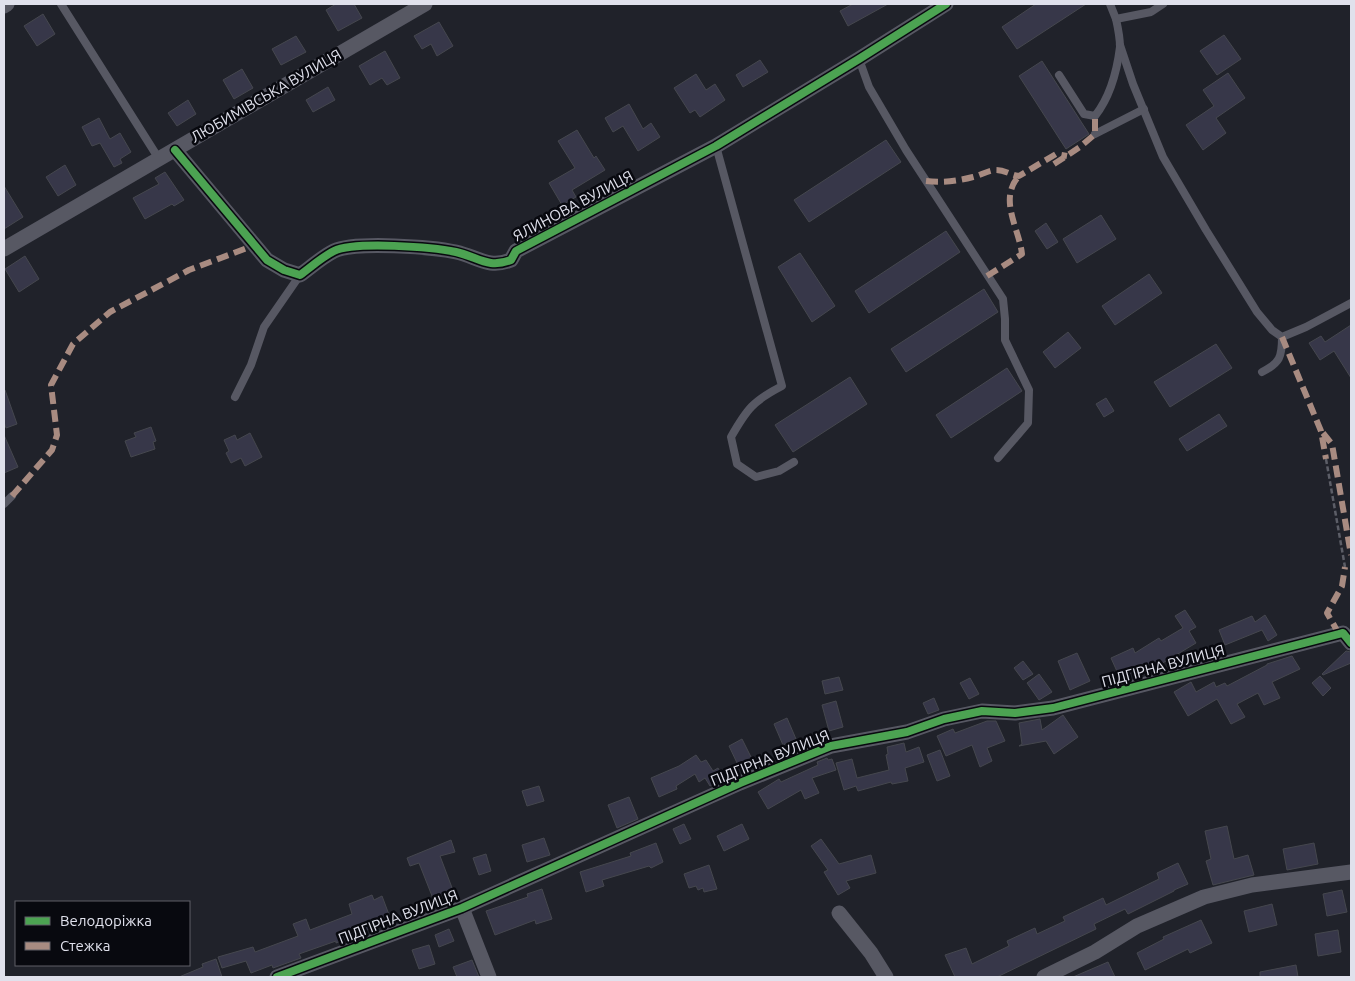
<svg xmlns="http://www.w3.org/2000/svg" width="1355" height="981" viewBox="0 0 1355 981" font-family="Ubuntu,sans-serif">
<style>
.building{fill:#373749;stroke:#45474e}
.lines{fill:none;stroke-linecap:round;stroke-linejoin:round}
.path{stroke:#5c5e67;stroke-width:2.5;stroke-dasharray:5 2.5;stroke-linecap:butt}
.service{stroke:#575863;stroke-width:8}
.minor{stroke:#575863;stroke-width:15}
.quiet{stroke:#a88b81;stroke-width:6;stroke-dasharray:12 6;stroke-linecap:butt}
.cycleway-casing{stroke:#08090f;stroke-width:11}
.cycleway{stroke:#4ca352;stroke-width:8}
.labels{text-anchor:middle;stroke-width:5;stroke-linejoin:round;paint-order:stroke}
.street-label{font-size:15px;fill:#e0e1ec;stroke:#08090f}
</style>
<rect width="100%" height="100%" fill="#20222a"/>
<g class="building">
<path d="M336 4H354L362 18 338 31 326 10Z"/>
<path d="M853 4H888L848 26 840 11Z"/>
<path d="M1036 4H1086L1017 49 1002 27Z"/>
<path d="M43 14 55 34 37 46 24 26Z"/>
<path d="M439 22 453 46 437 56 431 44 422 49 414 36Z"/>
<path d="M1224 35 1241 59 1217 75 1200 51Z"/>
<path d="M296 36 306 52 281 65 272 49Z"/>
<path d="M385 51 400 78 387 85 382 78 370 85 359 66Z"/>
<path d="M760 60 768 72 743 87 736 75Z"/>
<path d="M1042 61 1089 134 1066 149 1019 76Z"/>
<path d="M242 69 253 88 234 99 223 80Z"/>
<path d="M1228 73 1245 98 1216 118 1226 133 1203 150 1186 125 1214 106 1203 90Z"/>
<path d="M696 74 706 90 715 84 725 100 700 117 695 110 690 113 674 88Z"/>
<path d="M328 87 335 100 313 112 306 100Z"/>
<path d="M188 100 196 114 177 126 168 113Z"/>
<path d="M629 104 643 129 651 123 660 137 638 151 623 126 613 132 605 118Z"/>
<path d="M99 118 110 139 120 133 131 152 120 159 122 163 114 167 100 143 92 146 82 127Z"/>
<path d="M577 130 594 158 596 156 605 170 572 190 576 197 562 205 549 183 575 168 558 141Z"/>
<path d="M886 140 901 162 809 222 794 200Z"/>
<path d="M65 165 76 185 58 196 46 177Z"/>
<path d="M165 172 184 200 174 206 172 204 145 219 133 198 159 184 155 178Z"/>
<path d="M4 186 23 217 4 229Z"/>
<path d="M1101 215 1116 239 1077 263 1063 239Z"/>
<path d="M1046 223 1058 242 1047 249 1035 231Z"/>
<path d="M946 231 960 252 869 313 855 291Z"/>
<path d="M800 253 835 306 812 322 778 267Z"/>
<path d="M25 256 39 279 19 292 5 269Z"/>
<path d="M1149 274 1162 293 1115 325 1102 306Z"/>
<path d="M984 289 998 312 906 372 891 349Z"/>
<path d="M1351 325V378L1334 351 1320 360 1309 343 1321 336 1325 342Z"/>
<path d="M1068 332 1081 348 1055 368 1043 352Z"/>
<path d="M1216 344 1232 368 1170 407 1154 382Z"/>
<path d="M1007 368 1022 391 951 438 936 415Z"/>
<path d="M850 377 867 404 793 452 775 425Z"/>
<path d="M4 390H5L17 424 6 428 4 422Z"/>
<path d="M1106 398 1114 411 1104 417 1096 404Z"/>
<path d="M1219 414 1227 426 1187 451 1179 439Z"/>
<path d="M151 427 156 441 153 442 155 449 131 457 125 441 136 437 134 433Z"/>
<path d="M250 433 262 457 245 466 241 458 231 463 226 453 229 451 224 440 235 435 237 440Z"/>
<path d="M4 435 18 467 4 473Z"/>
<path d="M1185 610 1196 627 1189 631 1196 643 1161 664 1159 660 1120 678 1111 658 1133 648 1135 653 1159 638 1161 641 1183 628 1175 616Z"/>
<path d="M1265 615 1277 635 1268 641 1262 630 1225 645 1219 630 1252 616 1255 622Z"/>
<path d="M1346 651 1351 652V663L1323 675 1322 674Z"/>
<path d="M1077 653 1090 681 1070 690 1058 661Z"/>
<path d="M1292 656 1300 669 1272 682 1280 698 1264 705 1258 693 1237 704 1245 717 1231 724 1217 699 1188 716 1174 692 1191 682 1196 692 1214 682 1216 687 1225 683 1227 686 1267 665V664Z"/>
<path d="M1023 661 1033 674 1023 680 1014 668Z"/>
<path d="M1039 674 1052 692 1039 700 1027 683Z"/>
<path d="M1320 676 1331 688 1323 696 1312 683Z"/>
<path d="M839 677 843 690 825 694 822 681Z"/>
<path d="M970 678 979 694 969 699 960 683Z"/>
<path d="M934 698 939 710 928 714 923 703Z"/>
<path d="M836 701 843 727 829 731 822 705Z"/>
<path d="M1063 715 1078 737 1054 754 1046 741 1019 746 1022 744 1019 723 1040 719 1042 730Z"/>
<path d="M787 718 796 739 783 745 774 724Z"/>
<path d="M987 721H996L1005 741 987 748 992 761 980 767 972 745 946 756 937 736 953 729 955 733Z"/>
<path d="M742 739 752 759 738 765 729 746Z"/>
<path d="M904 743 906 752 919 747 924 762 905 768 908 781 892 784 891 782 858 791 856 786 844 790 836 763 852 759 857 778 889 770 886 755 888 754 887 747Z"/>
<path d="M940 750 950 776 937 781 927 755Z"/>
<path d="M696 755 701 762 706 760 713 771 718 768 724 778 710 786 705 778 699 782 695 774 676 786 677 789 659 797 651 778 679 766Z"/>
<path d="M827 758 828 760 832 759 836 770 812 778 819 793 805 799 801 790 768 809 758 792 779 779 781 782 818 765 817 762Z"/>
<path d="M539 786 544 801 527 806 522 791Z"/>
<path d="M629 797 638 819 617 828 608 805Z"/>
<path d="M684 824 691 839 680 844 673 829Z"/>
<path d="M742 824 749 839 724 851 717 836Z"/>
<path d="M1227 826 1234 859 1248 855 1254 875 1213 885 1206 861 1211 859 1205 831Z"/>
<path d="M544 838 550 855 527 862 522 845Z"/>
<path d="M821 839 839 864 871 855 876 873 846 881 850 888 838 895 824 872 828 870 811 846Z"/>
<path d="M451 840 455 852 440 856 454 893 434 901 419 863 410 866 407 858Z"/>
<path d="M656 843 663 862 651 868 649 866 602 880 604 886 586 892 580 872 631 856 630 853Z"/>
<path d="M1314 843 1318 864 1287 870 1283 849Z"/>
<path d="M486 854 491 871 479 875 473 858Z"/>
<path d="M1178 863 1188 884 1174 890V891L1128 914 1125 909 1094 924 1096 929 997 977H955L945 955 966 948 972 964 1009 946 1007 941 1035 928 1037 934 1065 921 1063 917 1103 898 1106 905 1159 879 1157 873Z"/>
<path d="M709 865 717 889 704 892 703 888 698 890 696 886 689 888 684 874Z"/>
<path d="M542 889 552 919 536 924 535 920 495 935 486 911 528 897 527 894Z"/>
<path d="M1342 890 1347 912 1327 916 1323 894Z"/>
<path d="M372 895 374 900 382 896 391 920 336 943V941L299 954 301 958 273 968 272 965 251 973 246 961 222 968 218 957 253 947 255 952 298 936 293 924 306 919 310 930 352 914 349 904Z"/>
<path d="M1272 904 1277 925 1249 932 1244 911Z"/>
<path d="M1201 920 1212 943 1190 953 1188 949 1145 970 1137 953 1164 939 1163 937Z"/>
<path d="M449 929 454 941 439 947 435 935Z"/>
<path d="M1338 930 1341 952 1318 956 1315 934Z"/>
<path d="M429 945 435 964 419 969 412 950Z"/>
<path d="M216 959 222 977H179L203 967 202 964Z"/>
<path d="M472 960 479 977H457L453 967Z"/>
<path d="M1108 962 1115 977H1073Z"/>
<path d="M1296 965 1298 977H1260V972Z"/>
</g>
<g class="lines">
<path class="path" d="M1326 459 1345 567"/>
<g class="service">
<path d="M61 4 159 159"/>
<path d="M1110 4 1116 19"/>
<path d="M1120 45 1133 84 1163 157 1206 230 1257 312 1272 330 1282 337 1306 327 1351 303"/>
<path d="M859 59 869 87 906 150 1003 299 1005 319V340L1029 390 1028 423 998 458"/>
<path d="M1059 75 1084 114 1095 116C1110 97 1117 71 1120 47 1120 38 1118 28 1116 19L1151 12 1163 4"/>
<path d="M1095 134 1144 109"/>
<path d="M716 146 782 386C753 401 747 409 731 437L737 464 756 477 779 471 794 462"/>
<path d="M1262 372C1280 363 1282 357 1282 337"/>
<path d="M235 397 251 365 264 327 300 275"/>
<path d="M4 504 12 496"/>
</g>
<g class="minor">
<path d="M4 6 7 4"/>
<path d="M175 150 267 260 284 270 300 275C311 267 322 257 334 251 355 241 433 247 456 252 478 257 488 269 511 260L516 251 716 146 859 59 946 4"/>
<path d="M4 249 425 4"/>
<path d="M462 908 489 977"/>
<path d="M839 913 871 953 886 977"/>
<path d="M277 977 462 908 740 783 831 746 907 732 944 719 982 711 1015 713 1053 708 1339 634 1343 633 1351 643"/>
<path d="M1044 977 1095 952 1137 926 1204 897 1252 885 1351 872"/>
</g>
<g class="quiet">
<path d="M1054 164 1080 147 1095 134V116"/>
<path d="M926 181C942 183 958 181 973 177 981 175 989 170 996 170 1005 170 1011 175 1019 176L1056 154 1067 156"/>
<path d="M987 276 1022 254C1019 228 998 199 1019 176"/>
<path d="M1282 337 1321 431 1326 459"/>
<path d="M1323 433 1332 444 1351 555"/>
<path d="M12 496 52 450 57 435 51 385 73 344 110 312 189 270 255 245"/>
<path d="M1339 634 1327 613 1342 586 1345 567"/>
</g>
<defs>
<g id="cycleway">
<path d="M175 150 267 260 284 270 300 275C311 267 322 257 334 251 355 241 433 247 456 252 478 257 488 269 511 260L516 251 716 146 859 59 946 4"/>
<path d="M277 977 462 908 740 783 831 746 907 732 944 719 982 711 1015 713 1053 708 1339 634 1343 633 1351 643"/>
</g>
</defs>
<use href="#cycleway" class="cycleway-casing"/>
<use href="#cycleway" class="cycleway"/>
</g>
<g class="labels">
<g class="street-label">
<text transform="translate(266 96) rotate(-30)" y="5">ЛЮБИМІВСЬКА ВУЛИЦЯ</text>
<text transform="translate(573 206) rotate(-28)" y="5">ЯЛИНОВА ВУЛИЦЯ</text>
<text transform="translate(1163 666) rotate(-15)" y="5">ПІДГІРНА ВУЛИЦЯ</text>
<text transform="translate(770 758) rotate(-22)" y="5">ПІДГІРНА ВУЛИЦЯ</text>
<text transform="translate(398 917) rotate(-21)" y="5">ПІДГІРНА ВУЛИЦЯ</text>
</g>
</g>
<rect width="1355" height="981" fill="none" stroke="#e0e1ec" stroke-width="10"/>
<rect x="15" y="901" width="175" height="65" fill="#08090f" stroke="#5e5f67"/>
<rect x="25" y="917" width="25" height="8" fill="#4ca352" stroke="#5e5f67"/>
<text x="60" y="926" font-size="15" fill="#e0e1ec">Велодоріжка</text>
<rect x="25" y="942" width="25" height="8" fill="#a88b81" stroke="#5e5f67"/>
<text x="60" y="951" font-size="15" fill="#e0e1ec">Стежка</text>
</svg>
